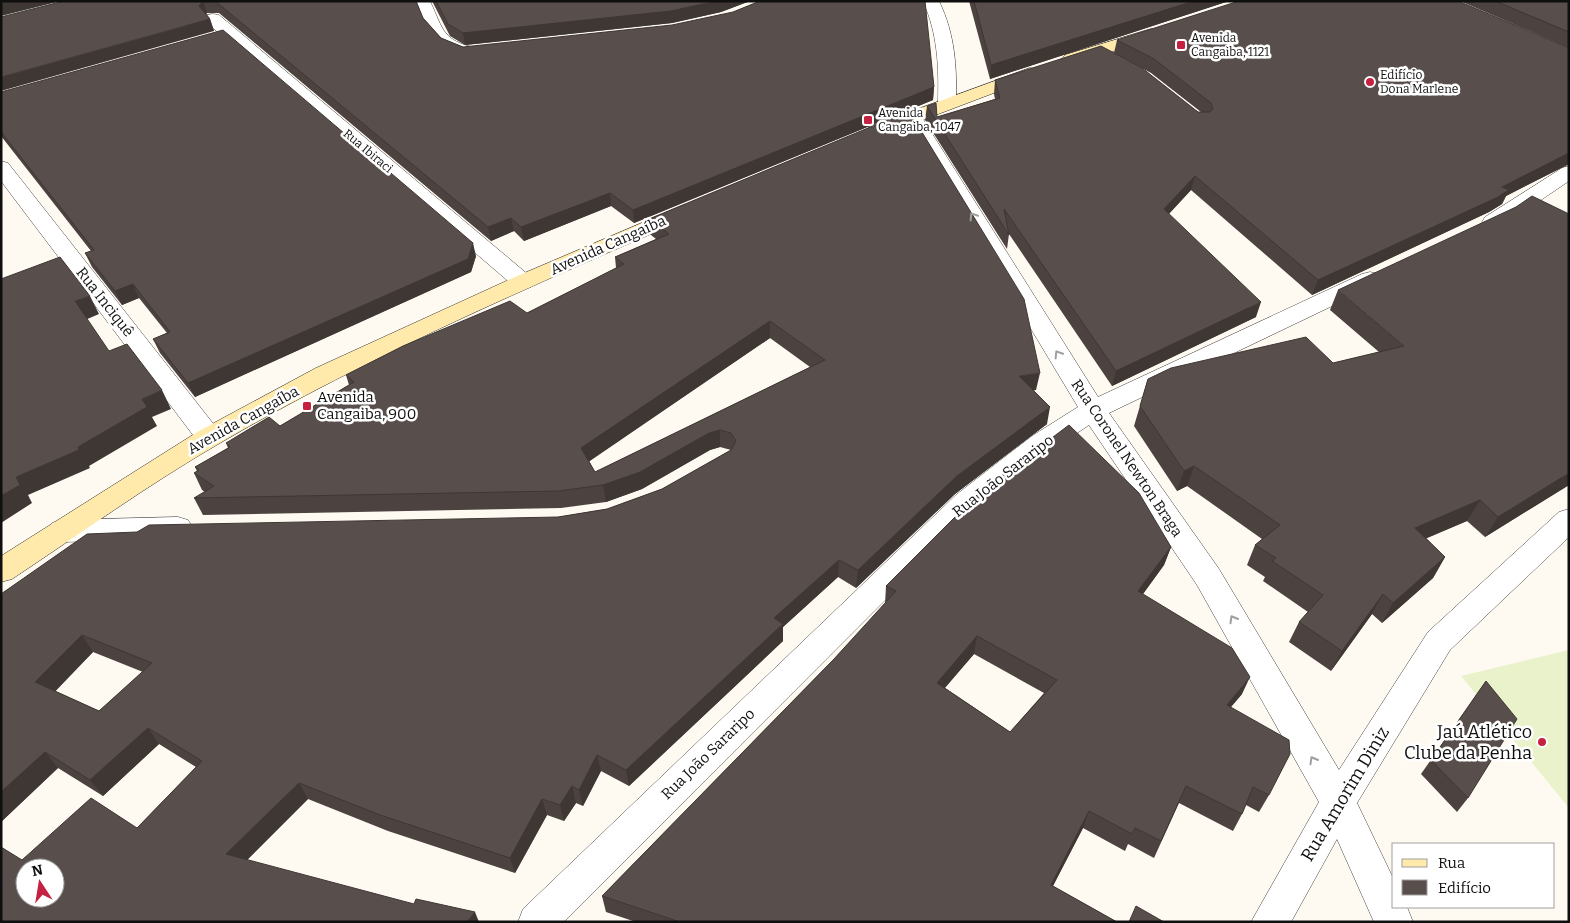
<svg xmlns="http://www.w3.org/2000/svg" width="1570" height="923" viewBox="0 0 1570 923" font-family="Bitter,serif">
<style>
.pitch{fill:#eaf2cb}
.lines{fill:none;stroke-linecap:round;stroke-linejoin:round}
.street-casing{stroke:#424242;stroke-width:1}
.secondary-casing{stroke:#313131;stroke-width:1}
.street{fill:#fff;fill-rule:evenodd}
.secondary{fill:#ffeaac;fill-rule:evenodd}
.wall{fill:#4c4340;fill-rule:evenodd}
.shaded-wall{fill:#3e3734}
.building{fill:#584e4b;stroke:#3e3734;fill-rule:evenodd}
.oneway{stroke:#9f9f9f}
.poi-dot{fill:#c42240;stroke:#fff;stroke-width:2}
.labels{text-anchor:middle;stroke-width:5;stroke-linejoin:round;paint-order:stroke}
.far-poi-label{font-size:12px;fill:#0f0f0f;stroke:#fff;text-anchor:start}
.far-street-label{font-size:12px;fill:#0f0f0f;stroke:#fff}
.street-label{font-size:15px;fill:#0f0f0f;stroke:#fff}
.poi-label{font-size:15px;fill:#0f0f0f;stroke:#fff;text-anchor:start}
.near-poi-label{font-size:18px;fill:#0f0f0f;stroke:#fff;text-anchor:end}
.near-street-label{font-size:18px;fill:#0f0f0f;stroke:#fff}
</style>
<rect width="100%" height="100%" fill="#fffaf1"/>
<path class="pitch" d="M1569 650V808L1461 676Z"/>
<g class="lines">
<defs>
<g id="street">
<path d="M414 1H430C444 31 442 40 476 48L479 52 476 56C440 65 426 28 414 1Z"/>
<path d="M923 1H939C955 34 957 67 956 103L954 107H940L938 103C939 68 938 34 923 1Z"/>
<path d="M213 14 219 15 531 277 535 282 531 287 523 289 515 287 207 23 205 19 207 15Z"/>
<path d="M912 110 919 112 921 116 1098 397 1362 274 1370 272 1378 274 1382 279 1378 284 1109 413 1219 569 1339 770 1428 632 1559 512 1569 509V537L1450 650 1357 803 1394 880V907H1407L1413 922H1374L1337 839 1291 922H1251L1319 802 1197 585 1089 425 1052 450 976 509 564 922H518L523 909 956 495 1032 436 1078 407 903 116 905 112Z"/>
<path d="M1 161 8 163 219 431 222 437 219 443 209 446 199 443 1 181Z"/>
<path d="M1569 166V181L1501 227 1493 228 1485 227 1482 222 1485 217 1562 168Z"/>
<path d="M178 517 188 520 193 528 188 536 178 539 62 542 52 539 47 531 52 523 62 520Z"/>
</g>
<g id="secondary">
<path d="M1151 29 1157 30 1159 34 1157 38 1071 64 1065 63 1062 59 1065 55Z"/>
<path d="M1030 68 1036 69 1039 73 1036 77 883 135H869L866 131 869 127Z"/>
<path d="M684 205 692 206 695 211 692 216C532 286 370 355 220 443 149 484 80 534 12 579L1 582V556L199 431 316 368 515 277Z"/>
</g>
</defs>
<use href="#street" class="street-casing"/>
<use href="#secondary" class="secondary-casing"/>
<use href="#street" class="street"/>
<use href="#secondary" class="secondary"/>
</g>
<g class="wall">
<path d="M64 1H416L423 18 441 38 463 47 934 87 933 100 634 223 611 206 524 241 514 231 491 241 219 13H207L206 14 210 19 214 31Z"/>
<path d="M432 1H750L721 12 672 23 465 45 450 36Z"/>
<path d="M969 1H1229L990 79Z"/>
<path d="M1460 1H1569V48Z"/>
<path d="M1117 40 1569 48V164L1506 196 1502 204 1489 212 1312 295 1191 190 1169 214 1256 317 1112 386 1009 234 1007 249 925 120 927 106 937 117 995 99 994 94 995 80 1114 53ZM1121 57 1151 73 1201 112H1198Z"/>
<path d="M1 92 476 256 471 272 195 397 160 353 153 339 167 333 139 298 122 305 92 267 85 253 91 251 1 136Z"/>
<path d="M649 219 1036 390H1034L1047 424 955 494 856 588 838 577 783 627V641L629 786 601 771 583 806 576 803 564 821 547 815 515 873 388 831 308 799 247 860H22L137 828 196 767 159 744 103 796 58 768 1 822V594L558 517 607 509 662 489 731 450 720 447 710 450 642 489 606 502 561 508 203 515 194 498 205 492 202 490 194 473 197 471 195 467 228 448 226 443 280 426 349 385 346 375 527 313 616 268 615 257 656 239 651 235ZM770 338 810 367 595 472 589 461ZM93 652 143 672 99 711 55 691Z"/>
<path d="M1338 290 1569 485 1485 537 1467 521 1426 538 1445 557 1433 578 1382 623 1372 614 1331 671 1289 642 1299 622 1308 612 1263 581 1265 577 1247 565 1255 545 1262 539 1187 486 1177 491 1134 426 1148 379 1333 363 1379 352 1330 310Z"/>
<path d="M1171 547 1164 565 1143 594 1242 694 1231 707 1269 795 1259 812 1246 805 1242 814 1233 831 1179 803 1154 858 1128 844 1125 851 1083 828 1053 886 1117 922H636L606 912 602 896 834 659 885 604 886 586ZM974 654 1044 693 1010 732 945 688Z"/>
<path d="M1486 681 1468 798 1457 812 1421 774Z"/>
</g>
<g class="shaded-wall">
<path d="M9 1H61L1 16V3Z"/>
<path d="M203 1 207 13 203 18 199 6Z"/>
<path d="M717 1H750L721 12 672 23 465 45 463 33Z"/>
<path d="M1194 1H1229L990 79 991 65Z"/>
<path d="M210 19 214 31 1 91V77Z"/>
<path d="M934 87 933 100 634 223 633 210Z"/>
<path d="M1569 153V164L1506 196 1502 204 1489 212 1312 295 1318 280Z"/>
<path d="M1195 176 1191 190 1160 223 1164 209Z"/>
<path d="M610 193 611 206 524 241 521 227Z"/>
<path d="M511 218 514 231 491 241 488 227Z"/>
<path d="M473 243 476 256 471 272 195 397 188 383Z"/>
<path d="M133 284 139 298 122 305 115 291Z"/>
<path d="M90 296 99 314 85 320 75 301Z"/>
<path d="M1261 302 1256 317 1112 386 1116 371Z"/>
<path d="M770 321V338L584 465 581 448Z"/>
<path d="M1040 373 1036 390 1016 393 1019 376Z"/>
<path d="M162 390 171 409 152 417 157 426 89 466 90 468 28 495 32 503 1 523V496L16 477 78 447 142 399Z"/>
<path d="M1050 407 1047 424 955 494 856 588 858 570 957 476Z"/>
<path d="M720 430V447L710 450 642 489 606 502 603 485 709 433Z"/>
<path d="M1194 466 1187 486 1177 491 1184 471Z"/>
<path d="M1569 473V485L1485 537 1498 517Z"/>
<path d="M1480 500 1467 521 1404 548 1415 528Z"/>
<path d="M1171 547 1164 565 1132 609 1138 591Z"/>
<path d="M1445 557 1433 578 1382 623 1393 603Z"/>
<path d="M839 560 838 577 783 627V641L629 786 626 770 774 618Z"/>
<path d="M1383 594 1372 614 1331 671 1342 651Z"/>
<path d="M82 635 93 652 48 699 35 682Z"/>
<path d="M977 636 974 654 934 700 937 683Z"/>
<path d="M1250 677 1242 694 1218 722 1227 705Z"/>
<path d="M148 728 159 744 103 796 90 780Z"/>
<path d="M45 752 58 768 1 822V792Z"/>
<path d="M597 755 601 771 583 806 579 790Z"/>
<path d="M299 783 308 799 237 870 226 854Z"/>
<path d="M572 786 576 803 564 821 560 805Z"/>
<path d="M542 799 547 815 515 873 510 858Z"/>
<path d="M1089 811 1083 828 1045 901 1051 885Z"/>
<path d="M475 912 479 922H466Z"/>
</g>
<g class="building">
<path d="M1 1H9L1 3Z"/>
<path d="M64 1H416L423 18 441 38 463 47 672 25 733 12 760 1H925L934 87 633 210 610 193 521 227 511 218 488 227 215 1H203L199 6 210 19 1 77V17Z"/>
<path d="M436 1H717L671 11 463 33 448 24Z"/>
<path d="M974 1H1194L991 65Z"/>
<path d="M1239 1H1458L1569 48V153L1502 187 1509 190 1496 198 1318 280 1195 176 1164 209 1261 302 1116 371 1004 209 1009 235 927 106 936 103 937 117 1000 98 995 80 1101 46 1142 68 1198 112H1210L1213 109 1211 103 1154 59 1117 40Z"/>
<path d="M1495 1H1569V32Z"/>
<path d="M223 30 473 243 468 259 188 383 153 339 170 332 133 284 115 291 85 253 94 250 1 132V92Z"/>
<path d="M909 111 1024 299 1040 373 1019 376 1050 407 957 476 858 570 839 560 774 618 783 624 626 770 597 755 579 790 572 786 560 805 542 799 510 858 380 815 299 783 226 854 414 904 416 899 475 912 466 922H14L13 921 11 922H1V847L22 860 91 798 137 828 202 761 148 728 90 780 45 752 1 792V594L87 534 137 532 149 525 558 517 607 509 662 489 731 450 736 441 731 433 720 430 709 433 640 472 603 485 558 491 194 498 214 486 194 473 199 470 195 467 230 447 226 443 269 417 280 426 354 382 346 375 403 346 510 301 527 313 624 264 615 257 669 234 649 219ZM770 321 825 360 595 472 581 448ZM82 635 152 663 99 711 35 682ZM25 868H55V898H25Z"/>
<path d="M1532 196 1569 214V473L1498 517 1480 500 1415 528 1445 557 1393 603 1383 594 1342 651 1299 622 1323 595 1272 561 1276 558 1255 545 1280 525 1194 466 1184 471 1140 406 1148 379 1171 368 1306 337 1333 363 1404 346 1338 290 1516 207Z"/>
<path d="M60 257 90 296 75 301 109 351 127 344 162 390 142 399 147 407 78 447 79 450 16 477 20 485 1 496V279Z"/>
<path d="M1069 425 1139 493 1171 547 1138 591 1232 648 1250 677 1227 705 1289 740 1290 754 1269 795 1253 787 1242 814 1186 786 1161 841 1135 828 1132 834 1089 811 1051 885 1117 922H680L602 896 834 659 896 591 886 586 980 492ZM977 636 1057 680 1010 732 937 683Z"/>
<path d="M1486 681 1517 719 1468 798 1431 760Z"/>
<path d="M1136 906 1164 922H1129Z"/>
</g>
<defs><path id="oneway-chevron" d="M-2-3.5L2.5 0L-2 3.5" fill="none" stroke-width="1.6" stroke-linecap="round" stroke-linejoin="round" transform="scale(1.25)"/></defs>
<g class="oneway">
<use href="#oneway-chevron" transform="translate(973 216) rotate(-122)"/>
<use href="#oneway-chevron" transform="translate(1058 354) rotate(-122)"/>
<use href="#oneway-chevron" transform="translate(1233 619) rotate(-120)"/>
<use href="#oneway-chevron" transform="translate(1313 760) rotate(-120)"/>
</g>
<g class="poi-dot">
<rect x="1176" y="40" width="10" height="10" rx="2.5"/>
<circle cx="1370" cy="82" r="5"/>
<rect x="863" y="115" width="10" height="10" rx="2.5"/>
<rect x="302" y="401" width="10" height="10" rx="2.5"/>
<circle cx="1542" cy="742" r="5"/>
</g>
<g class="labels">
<g class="far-poi-label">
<text x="1191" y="42">Avenida<tspan x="1191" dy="14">Cangaiba, 1121</tspan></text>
<text x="1380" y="79">Edifício<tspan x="1380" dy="14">Dona Marlene</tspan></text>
<text x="878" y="117">Avenida<tspan x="878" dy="14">Cangaiba, 1047</tspan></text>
</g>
<g class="far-street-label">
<text transform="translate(368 151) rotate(40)" y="4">Rua Ibiraci</text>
</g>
<g class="street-label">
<text transform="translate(608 245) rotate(-24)" y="5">Avenida Cangaíba</text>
<text transform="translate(105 302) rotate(52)" y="5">Rua Inciquê</text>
<text transform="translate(243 420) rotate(-29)" y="5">Avenida Cangaíba</text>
<text transform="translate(1127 458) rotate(56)" y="5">Rua Coronel Newton Braga</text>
<text transform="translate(1003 476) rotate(-38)" y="5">Rua João Sararipo</text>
<text transform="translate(708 754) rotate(-44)" y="5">Rua João Sararipo</text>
</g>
<g class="poi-label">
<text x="317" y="402">Avenida<tspan x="317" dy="17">Cangaiba, 900</tspan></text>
</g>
<g class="near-poi-label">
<text x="1532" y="738">Jaú Atlético<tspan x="1532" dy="21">Clube da Penha</tspan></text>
</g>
<g class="near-street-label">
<text transform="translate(1345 794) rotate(-59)" y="6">Rua Amorim Diniz</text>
</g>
</g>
<rect width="1570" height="923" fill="none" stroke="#0f0f0f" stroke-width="5"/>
<rect x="1392" y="843" width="162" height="65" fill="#ffffff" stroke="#9f9f9f"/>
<rect x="1402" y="859" width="25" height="8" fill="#ffeaac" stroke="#9f9f9f"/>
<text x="1438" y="868" font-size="15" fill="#0f0f0f">Rua</text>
<rect x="1402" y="880" width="25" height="15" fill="#584e4b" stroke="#9f9f9f"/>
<text x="1438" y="893" font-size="15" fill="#0f0f0f">Edifício</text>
<g transform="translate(40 883) rotate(348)"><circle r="24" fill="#ffffff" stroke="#9f9f9f"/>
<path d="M0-4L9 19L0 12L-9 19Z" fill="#c42240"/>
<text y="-8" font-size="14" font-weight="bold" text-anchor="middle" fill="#0f0f0f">N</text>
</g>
</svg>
